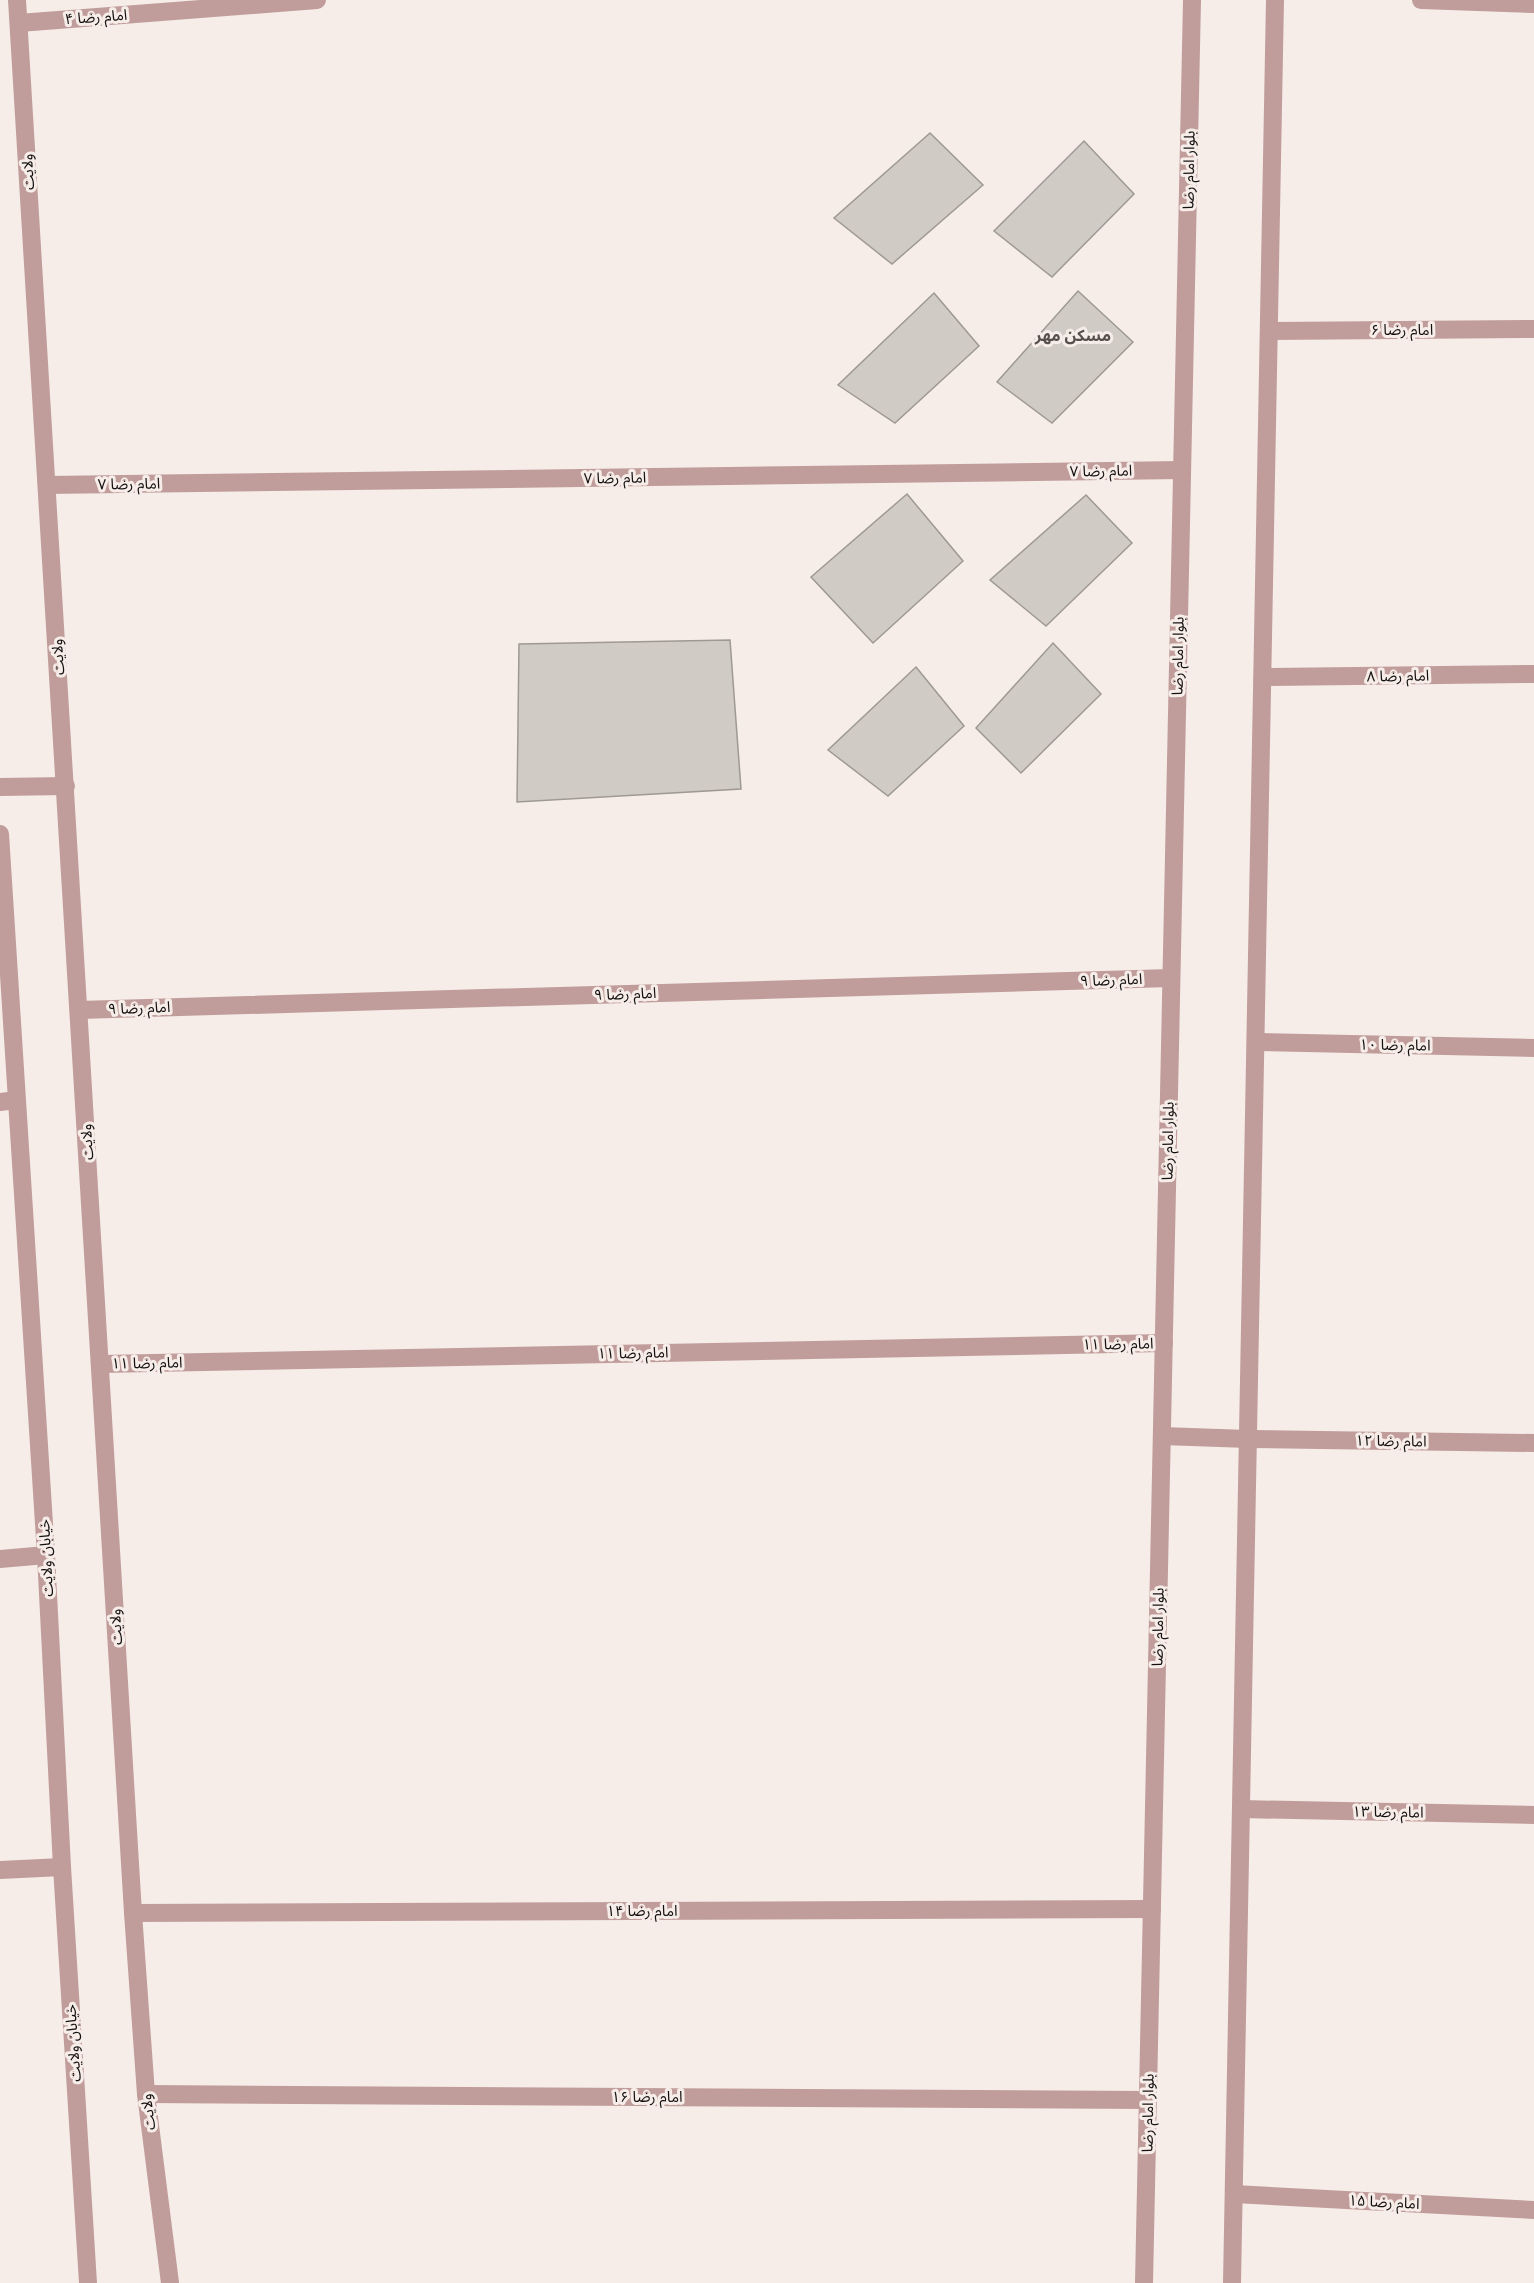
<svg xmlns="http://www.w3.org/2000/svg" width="1534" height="2283" viewBox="0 0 1534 2283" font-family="'DM Sans','Noto Sans Arabic',sans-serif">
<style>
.building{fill:#d0cbc4;stroke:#9e9993;stroke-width:1.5}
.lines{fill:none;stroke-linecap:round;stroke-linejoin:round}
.minor{stroke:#c09d9b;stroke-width:18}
.tertiary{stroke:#c09d9b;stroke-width:18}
.labels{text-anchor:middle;stroke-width:6;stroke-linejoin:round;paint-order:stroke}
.street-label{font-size:15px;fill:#13100f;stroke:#f6ede9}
.neighbourhood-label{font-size:16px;font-weight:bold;fill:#564f4c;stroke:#f6ede9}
</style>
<rect width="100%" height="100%" fill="#f6ede9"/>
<g class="building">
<path d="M930 133 983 185 892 264 834 218Z"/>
<path d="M1084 141 1134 194 1052 277 994 231Z"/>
<path d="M1078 291 1133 342 1052 423 997 382Z"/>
<path d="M934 293 979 346 895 423 838 385Z"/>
<path d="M907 494 963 561 873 643 811 577Z"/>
<path d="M1086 495 1132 543 1046 626 990 580Z"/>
<path d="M730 640 741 789 517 802 519 644Z"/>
<path d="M1053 643 1101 694 1021 773 976 728Z"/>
<path d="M916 667 964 726 888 796 828 750Z"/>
</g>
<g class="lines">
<g class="minor">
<path d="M1421 0 1534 4"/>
<path d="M19 23 317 0"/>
<path d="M1269 331 1534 329"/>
<path d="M47 485 1182 470"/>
<path d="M1263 677 1534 674"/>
<path d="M0 787 66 786"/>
<path d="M79 1010 1171 978"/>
<path d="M1256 1042 1534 1048"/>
<path d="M0 1102 16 1100"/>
<path d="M101 1364 1164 1343"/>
<path d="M1248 1439 1534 1443"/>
<path d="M0 1559 46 1555"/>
<path d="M1241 1809 1534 1815"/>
<path d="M0 1870 62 1867"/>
<path d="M133 1913 1152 1909"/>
<path d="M146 2094 1148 2100"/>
<path d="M1234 2194 1534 2210"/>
</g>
<g class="tertiary">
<path d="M17 0 133 1913 146 2094 170 2283"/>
<path d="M0 834 46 1555 62 1867 88 2283"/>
<path d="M1162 1436 1248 1439"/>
<path d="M1144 2283 1192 0"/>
<path d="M1232 2283 1275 0"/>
</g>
</g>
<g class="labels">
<g class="street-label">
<text transform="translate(96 17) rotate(-4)" y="5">امام رضا ۴</text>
<text transform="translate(1189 170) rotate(-89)" y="5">بلوار امام رضا</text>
<text transform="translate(28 172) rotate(-93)" y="5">ولایت</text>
<text x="1402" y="335">امام رضا ۶</text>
<text transform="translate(1101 471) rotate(-1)" y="5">امام رضا ۷</text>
<text transform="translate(615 478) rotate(-1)" y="5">امام رضا ۷</text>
<text transform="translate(129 484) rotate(-1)" y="5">امام رضا ۷</text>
<text transform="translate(1178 656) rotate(-89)" y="5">بلوار امام رضا</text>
<text transform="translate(58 657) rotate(-94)" y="5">ولایت</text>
<text transform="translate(1398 676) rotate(-1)" y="5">امام رضا ۸</text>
<text transform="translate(1111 980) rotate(-2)" y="5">امام رضا ۹</text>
<text transform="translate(625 994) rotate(-2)" y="5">امام رضا ۹</text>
<text transform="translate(139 1008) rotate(-2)" y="5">امام رضا ۹</text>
<text transform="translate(1395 1045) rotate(1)" y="5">امام رضا ۱۰</text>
<text transform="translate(1168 1141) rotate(-89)" y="5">بلوار امام رضا</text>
<text transform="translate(87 1142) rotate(-94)" y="5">ولایت</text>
<text transform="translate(1118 1344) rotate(-1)" y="5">امام رضا ۱۱</text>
<text transform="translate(633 1353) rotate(-1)" y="5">امام رضا ۱۱</text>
<text transform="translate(147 1363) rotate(-1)" y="5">امام رضا ۱۱</text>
<text transform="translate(1391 1441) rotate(1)" y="5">امام رضا ۱۲</text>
<text transform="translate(46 1558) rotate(-93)" y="5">خیابان ولایت</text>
<text transform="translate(116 1627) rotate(-93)" y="5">ولایت</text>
<text transform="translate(1158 1627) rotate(-89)" y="5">بلوار امام رضا</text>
<text transform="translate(1388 1812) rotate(1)" y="5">امام رضا ۱۳</text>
<text x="642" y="1916">امام رضا ۱۴</text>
<text transform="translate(73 2043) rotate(-94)" y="5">خیابان ولایت</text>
<text x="647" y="2102">امام رضا ۱۶</text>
<text transform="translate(148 2112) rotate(-97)" y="5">ولایت</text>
<text transform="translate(1148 2113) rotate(-89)" y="5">بلوار امام رضا</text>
<text transform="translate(1384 2202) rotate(3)" y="5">امام رضا ۱۵</text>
</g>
<g class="neighbourhood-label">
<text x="1073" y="341">مسکن مهر</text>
</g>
</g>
</svg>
